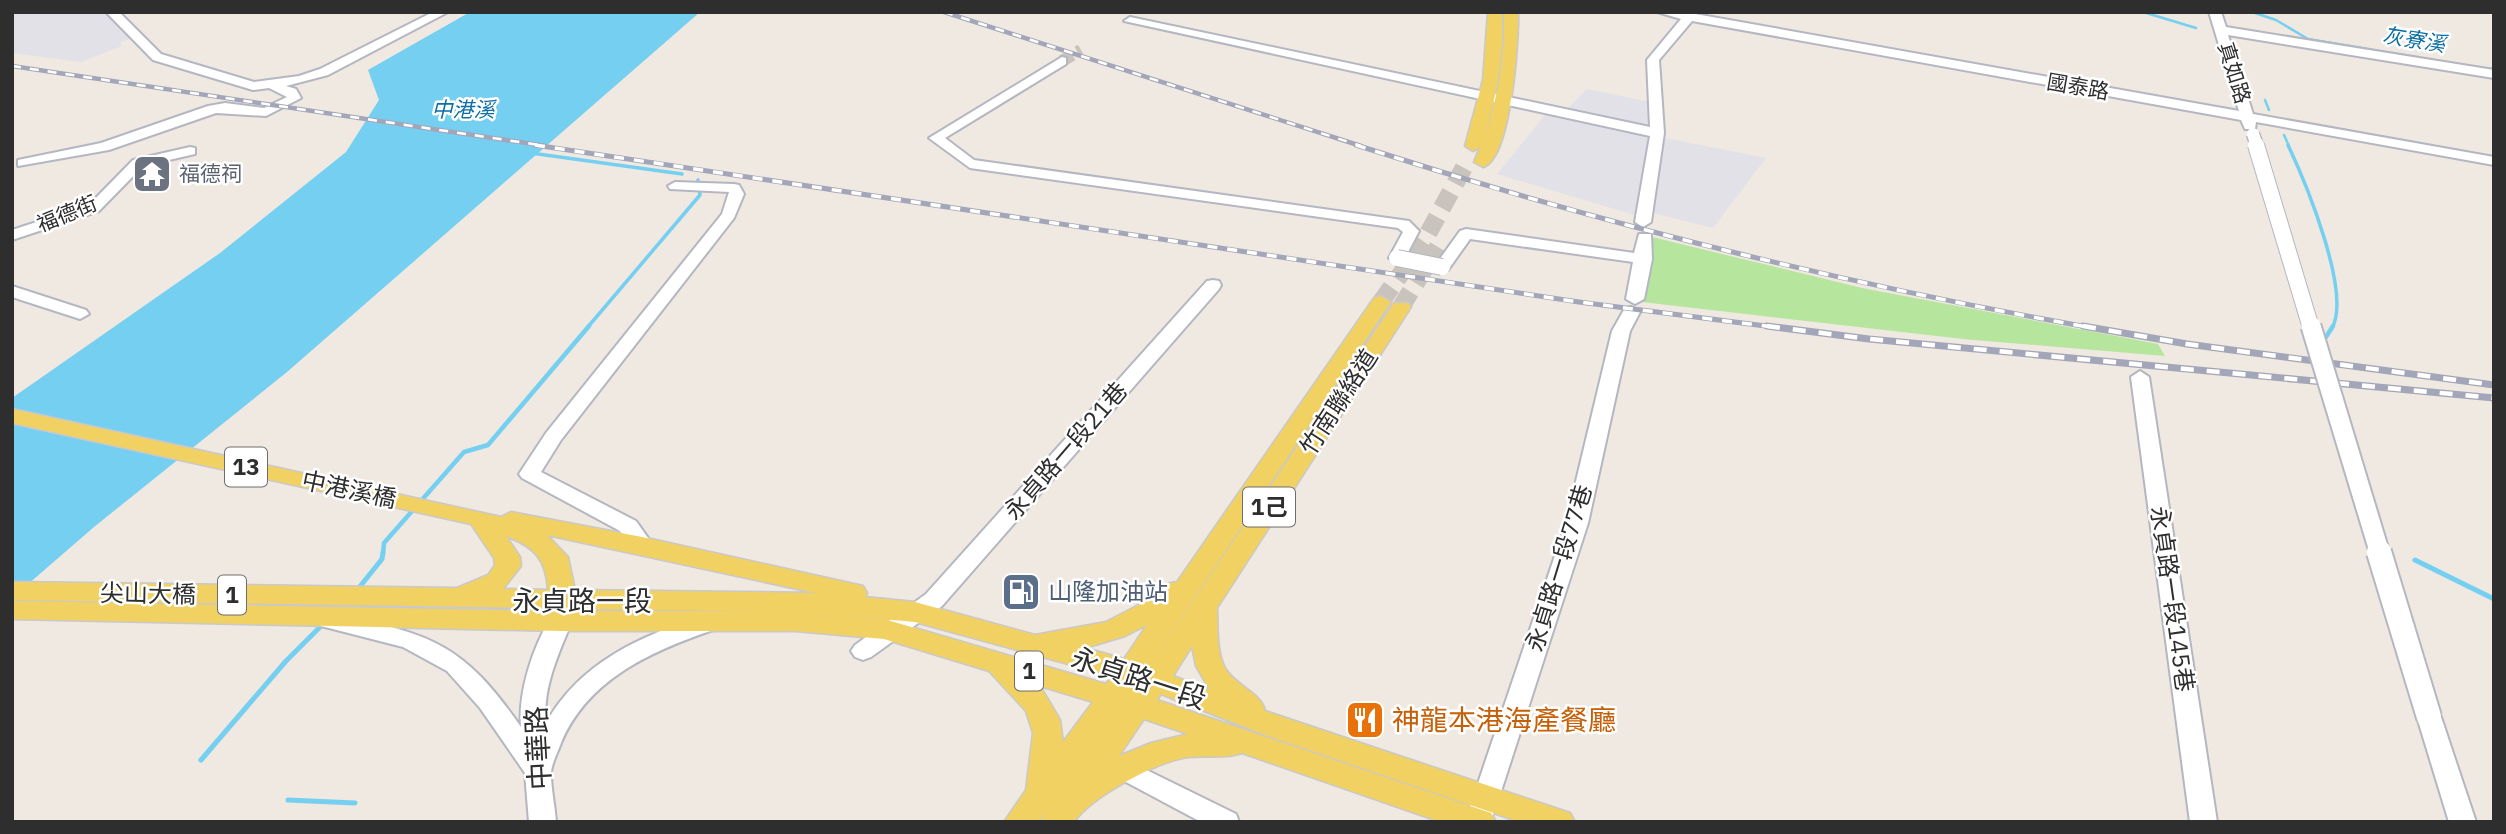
<svg xmlns="http://www.w3.org/2000/svg" width="2506" height="834" viewBox="0 0 2506 834" font-family="'IBM Plex Sans','Noto Sans TC',sans-serif">
<style>
.industrial{fill:#e3e1e8}
.green{fill:#b6e59e}
.water{fill:#75cff0}
.lines{fill:none;stroke-linecap:round;stroke-linejoin:round}
.stream-far3{stroke:#75cff0;stroke-width:2.5}
.stream-far2{stroke:#75cff0;stroke-width:3.5}
.stream-far1{stroke:#75cff0;stroke-width:4.5}
.stream{stroke:#75cff0;stroke-width:5}
.minor-tunnel{stroke:#c8c4bd;stroke-width:12;stroke-dasharray:12 6;stroke-linecap:butt}
.major-tunnel{stroke:#c8c4bd;stroke-width:18;stroke-dasharray:18 10;stroke-linecap:butt}
.minor-casing{stroke:#b4b7c1;stroke-width:4}
.major-casing{stroke:#c9c9c9;stroke-width:3}
.minor{fill:#fff;fill-rule:evenodd}
.major{fill:#f2d163;fill-rule:evenodd}
.rail-far2-casing{stroke:#a3a6b8;stroke-width:4.5}
.rail-far1-casing{stroke:#a3a6b8;stroke-width:5}
.rail-casing{stroke:#a3a6b8;stroke-width:7}
.rail-far2{stroke:#fff;stroke-width:2.5;stroke-dasharray:9;stroke-linecap:butt}
.rail-far1{stroke:#fff;stroke-width:3.5;stroke-dasharray:10;stroke-linecap:butt}
.rail{stroke:#fff;stroke-width:4.5;stroke-dasharray:13;stroke-linecap:butt}
.minor-bridge-far3-casing{stroke:#b4b7c1;stroke-width:15;stroke-linecap:butt}
.minor-bridge-far2-casing{stroke:#b4b7c1;stroke-width:18;stroke-linecap:butt}
.minor-bridge-far1-casing{stroke:#b4b7c1;stroke-width:23;stroke-linecap:butt}
.minor-bridge-casing{stroke:#b4b7c1;stroke-width:28;stroke-linecap:butt}
.minor-bridge-far3{stroke:#fff;stroke-width:12}
.minor-bridge-far2{stroke:#fff;stroke-width:16}
.minor-bridge-far1{stroke:#fff;stroke-width:19}
.minor-bridge{stroke:#fff;stroke-width:24}
.labels{text-anchor:middle;stroke-width:5;stroke-linejoin:round;paint-order:stroke}
.far-water-label{font-size:21px;font-style:italic;fill:#0d6fa3;stroke:#fff}
.far-street-label{font-size:21px;fill:#2e2e2e;stroke:#fff}
.far-worship-label{font-size:21px;fill:#5b616d;stroke:#fff;text-anchor:start}
.shield{fill:#fff;stroke:#6d6d6d;stroke-width:2}
.shield-label{font-size:23px;font-weight:bold;fill:#2e2e2e}
.street-label{font-size:24px;fill:#2e2e2e;stroke:#fff}
.service-label{font-size:24px;fill:#4e5e75;stroke:#fff;text-anchor:start}
.near-street-label{font-size:28px;fill:#2e2e2e;stroke:#fff}
.near-food-label{font-size:28px;fill:#c56008;stroke:#fff;text-anchor:start}
</style>
<rect width="100%" height="100%" fill="#efe9e1"/>
<g class="industrial">
<path d="M12 12H104L130 39 120 42 122 46 81 62 12 53Z"/>
<path d="M1587 89 1650 102 1651 129 1665 138 1766 158 1713 228 1653 213 1651 218 1638 216 1497 174 1548 111 1562 115Z"/>
</g>
<path class="green" d="M1652 237 1862 288 2158 344 2165 356 1963 339 1642 302Z"/>
<path class="water" d="M470 12H700L287 372 94 527 12 598V398L220 253 346 152 379 100 368 70Z"/>
<g class="lines">
<g class="stream-far3">
<path d="M2143 12 2196 28"/>
<path d="M2252 12 2276 20 2308 39 2438 61"/>
<path d="M2478 68 2494 69"/>
<path d="M2265 100 2269 110"/>
<path d="M2284 135 2289 146"/>
</g>
<g class="stream-far2">
<path d="M2288 145C2305 181 2352 293 2332 328"/>
<path d="M531 153 682 174"/>
<path d="M587 328 700 195 698 180"/>
</g>
<g class="stream-far1">
<path d="M2326 337 2333 326"/>
<path d="M383 554 384 543 464 452 488 445 589 326"/>
</g>
<g class="stream">
<path d="M2415 560 2494 599"/>
<path d="M358 589 382 559 383 552"/>
<path d="M201 760 286 661 324 623"/>
<path d="M288 800 355 803"/>
</g>
<path class="minor-tunnel" d="M1062 61 1081 50"/>
<g class="major-tunnel">
<path d="M1381 302 1424 241 1468 160"/>
<path d="M1401 307 1438 247"/>
</g>
<defs>
<g id="minor">
<path d="M106 12H119L161 54 254 82 299 76 320 69 433 12H448L328 75 286 86 296 89 301 98 266 116 216 113 109 150 18 166V160L101 143 208 106 225 103 264 108 287 97 269 88 253 90 153 60Z"/>
<path d="M1657 12H1684L2239 111 2209 12H2221L2226 27 2494 70V78L2228 35 2253 114 2494 157V165L2256 122 2255 129H2245L2241 120 1692 21 1659 60 1664 133 1651 222 1643 227 1635 222 1650 136 1124 21 1130 17 1650 127 1647 60 1681 19Z"/>
<path d="M1062 57 1066 58V64L945 138 974 160 1409 221 1419 231 1405 258 1397 263 1389 258 1403 232 1398 228 970 168 929 138Z"/>
<path d="M190 147 195 148V154L143 166 99 211 12 240V230L89 205 133 160Z"/>
<path d="M675 182 734 184 739 185 744 194 734 218 561 440 541 472 636 521 653 545 650 550H634L620 531 522 478 519 474 546 433 722 214 729 192 670 189 668 186Z"/>
<path d="M1466 229 1634 253 1639 234H1651L1652 259 1644 299 1635 304 1626 299 1633 262 1470 239 1448 270H1436L1434 267 1460 231Z"/>
<path d="M1213 280 1219 281 1221 285 1219 289 942 606 871 657 863 660 855 657 851 651 855 645 926 594 1207 281Z"/>
<path d="M12 286 86 310 89 314 80 319 12 297Z"/>
<path d="M1631 307 1640 312 1630 331 1588 523 1495 810 1491 818 1482 821 1473 818 1469 810 1566 523 1612 331 1625 308Z"/>
<path d="M2140 371 2149 377 2217 822H2190L2131 377Z"/>
<path d="M329 612C429 635 460 639 521 727 518 691 533 647 552 615H568L572 621C559 653 542 688 546 723 580 662 643 634 708 615L716 617 720 623 716 629C654 650 588 678 561 743 558 752 551 764 551 774 551 789 555 806 556 822H529L525 773 480 708 447 671 403 647 321 626 317 620 321 614Z"/>
<path d="M2429 707 2438 710 2441 717 2476 822H2449L2417 717 2420 710Z"/>
<path d="M1120 757 1236 814 1239 822H1201L1111 774 1107 767 1111 760Z"/>
</g>
<g id="major">
<path d="M1488 12H1502C1504 55 1497 96 1484 137 1499 96 1505 55 1504 12H1518C1519 39 1511 160 1483 167L1474 162 1480 147 1473 151 1465 146 1483 80Z"/>
<path d="M1381 296 1391 302 1151 663 1394 303H1408L1411 307 1217 608C1218 626 1216 651 1225 668 1234 685 1262 693 1265 711L1570 813 1575 822H1520L1265 735 1161 694 1157 700 1491 813 1496 822H1441L1242 753C1225 759 1206 755 1189 757 1157 761 1091 797 1074 822H1040L1045 813 1038 822H1004L1026 790 1033 733 1026 711 989 671 884 639 796 631H560L12 619V601L547 611V608L12 600V582L457 588 488 575 495 565 494 558 471 524 12 423V409L501 517 511 512 642 537 854 584 863 586 867 593 865 597 915 602 1035 635 1106 622 1137 606 1166 584 1177 582 1374 298ZM547 535 816 593 575 590 568 557ZM506 536C535 547 546 559 548 590L503 589 521 566 520 557ZM574 609 759 611H574ZM803 612 915 622 1112 676 1106 684 884 619ZM1147 625 1124 659 1085 648 1125 636ZM1192 646 1196 666 1210 690 1173 676ZM1040 686 1093 702 1063 742 1060 720ZM1144 719 1188 734 1151 743 1119 756Z"/>
</g>
</defs>
<use href="#minor" class="minor-casing"/>
<use href="#major" class="major-casing"/>
<use href="#minor" class="minor"/>
<use href="#major" class="major"/>
<defs>
<g id="rail-far2">
<path d="M944 12 1361 146"/>
<path d="M12 66 546 146"/>
</g>
<g id="rail-far1">
<path d="M535 145 1579 302 1781 328"/>
<path d="M1356 145C1597 223 1843 284 2093 328"/>
</g>
<g id="rail">
<path d="M1767 326 1869 339 2494 398"/>
<path d="M2083 326 2187 344 2494 385"/>
</g>
</defs>
<use href="#rail-far2" class="rail-far2-casing"/>
<use href="#rail-far1" class="rail-far1-casing"/>
<use href="#rail" class="rail-casing"/>
<use href="#rail-far2" class="rail-far2"/>
<use href="#rail-far1" class="rail-far1"/>
<use href="#rail" class="rail"/>
<defs>
<path id="minor-bridge-far3" d="M2253 134 2257 146"/>
<g id="minor-bridge-far2">
<path d="M2256 145 2311 328"/>
<path d="M1397 258 1442 267"/>
</g>
<path id="minor-bridge-far1" d="M2311 326 2380 554"/>
<path id="minor-bridge" d="M2379 552 2429 717"/>
</defs>
<use href="#minor-bridge-far3" class="minor-bridge-far3-casing"/>
<use href="#minor-bridge-far2" class="minor-bridge-far2-casing"/>
<use href="#minor-bridge-far1" class="minor-bridge-far1-casing"/>
<use href="#minor-bridge" class="minor-bridge-casing"/>
<use href="#minor-bridge-far3" class="minor-bridge-far3"/>
<use href="#minor-bridge-far2" class="minor-bridge-far2"/>
<use href="#minor-bridge-far1" class="minor-bridge-far1"/>
<use href="#minor-bridge" class="minor-bridge"/>
</g>
<defs>
<symbol id="temple-square" viewBox="-11 -11 22 22"><rect x="-9" y="-9" width="18" height="18" rx="4" fill="#6b7280" stroke="#fff"/><path d="M0-6L5-2H3V0L6.5 2.5H4V6H1.5V3h-3V6H-4V2.5H-6.5L-3 0V-2H-5Z" fill="#fff"/></symbol>
<symbol id="fuel-square" viewBox="-11 -11 22 22"><rect x="-9" y="-9" width="18" height="18" rx="4" fill="#5c6f8a" stroke="#fff"/><path d="M-5.5-6h7V0h2V4h1.3V-2.5L3-4.5l.8-.8L6-3V5H2.5V1h-1V6h-7ZM-4.2-4.7v3.2H.2V-4.7Z" fill="#fff"/></symbol>
<symbol id="restaurant-square" viewBox="-11 -11 22 22"><rect x="-9" y="-9" width="18" height="18" rx="4" fill="#e8710a" stroke="#fff"/><path d="M-5-6h1v4h1v-4h1v4h1v-4h1v5L-1.5 .5V6h-2V.5L-5-1ZM5-6V6H3V1.5H1.5Q1.5-4 5-6Z" fill="#fff"/></symbol>
</defs>
<g fill-rule="evenodd">
<use href="#temple-square" x="130" y="152" width="44" height="44"/>
<use href="#fuel-square" x="999" y="570" width="44" height="44"/>
<use href="#restaurant-square" x="1343" y="698" width="44" height="44"/>
</g>
<g class="labels">
<g class="far-water-label">
<text transform="translate(2414 40) rotate(9)" y="7">灰寮溪</text>
<text x="463" y="117">中港溪</text>
</g>
<g class="far-street-label">
<text transform="translate(2234 73) rotate(73)" y="7">真如路</text>
<text transform="translate(2078 87) rotate(10)" y="7">國泰路</text>
<text transform="translate(67 214) rotate(-22)" y="7">福德街</text>
</g>
<g class="far-worship-label">
<text x="179" y="181">福德祠</text>
</g>
<g class="shield">
<rect x="225" y="447.5" width="42" height="39" rx="5"/>
<rect x="1243" y="487.5" width="52" height="39" rx="5"/>
<rect x="218" y="575.5" width="28" height="39" rx="5"/>
<rect x="1015" y="651.5" width="28" height="39" rx="5"/>
</g>
<g class="shield-label">
<text x="246" y="475">13</text>
<text x="1269" y="515">1己</text>
<text x="232" y="603">1</text>
<text x="1029" y="679">1</text>
</g>
<g class="street-label">
<text transform="translate(1339 402) rotate(-57)" y="8">竹南聯絡道</text>
<text transform="translate(1066 451) rotate(-49)" y="8">永貞路一段21巷</text>
<text transform="translate(349 490) rotate(12)" y="8">中港溪橋</text>
<text transform="translate(1559 568) rotate(-73)" y="8">永貞路一段77巷</text>
<text transform="translate(148 594) rotate(1)" y="8">尖山大橋</text>
<text transform="translate(2172 599) rotate(82)" y="8">永貞路一段145巷</text>
</g>
<g class="service-label">
<text x="1048" y="600">山隆加油站</text>
</g>
<g class="near-street-label">
<text x="582" y="611">永貞路一段</text>
<text transform="translate(1139 678) rotate(18)" y="10">永貞路一段</text>
<text transform="translate(538 748) rotate(-93)" y="10">中華路</text>
</g>
<g class="near-food-label">
<text x="1392" y="730">神龍本港海產餐廳</text>
</g>
</g>
<rect width="2506" height="834" fill="none" stroke="#2e2e2e" stroke-width="28"/>
</svg>
